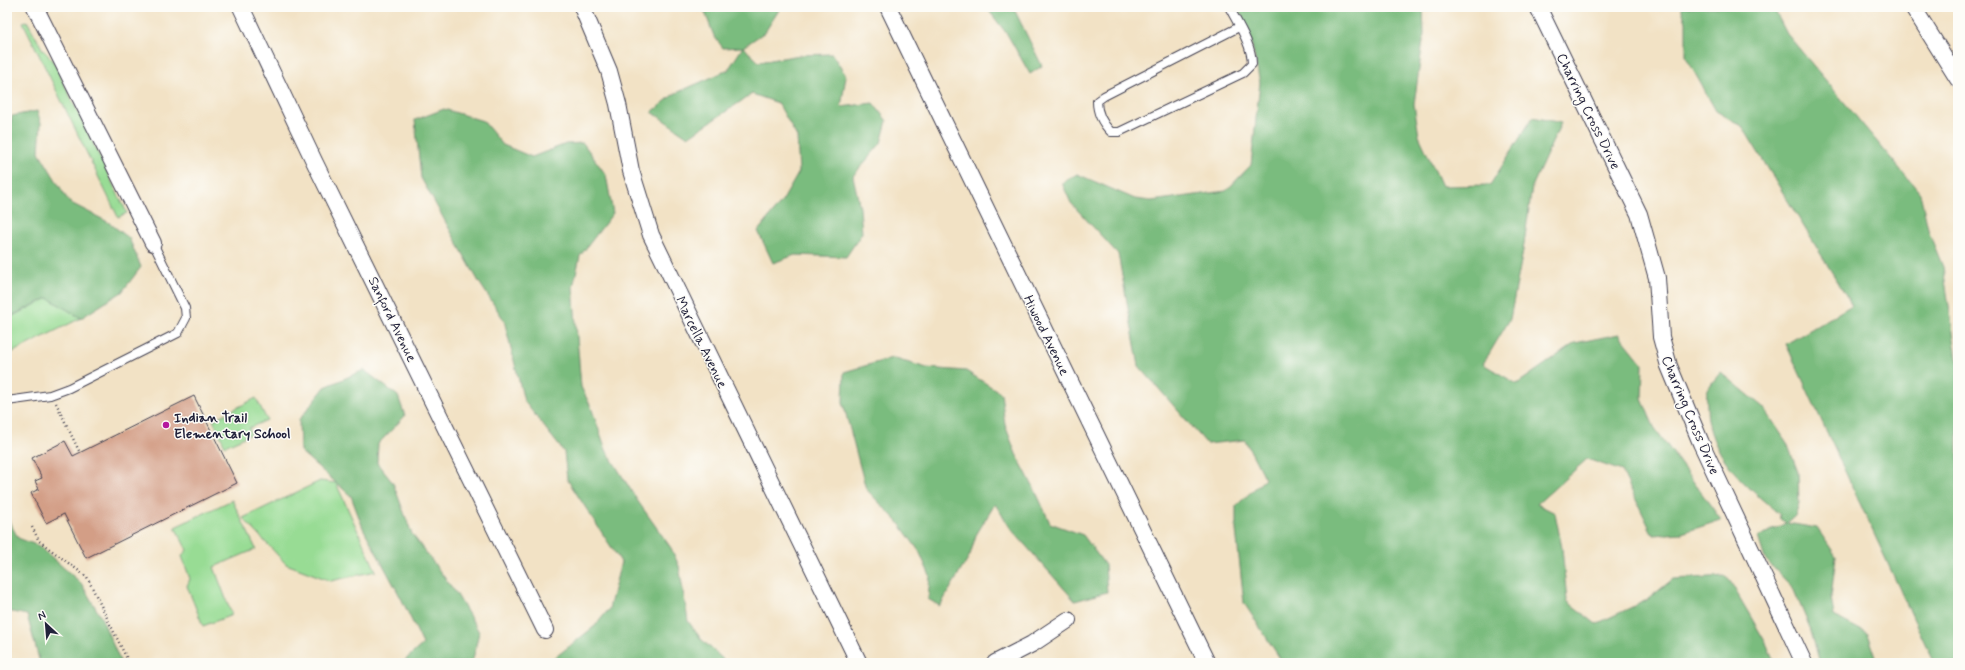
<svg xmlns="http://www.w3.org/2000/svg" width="1965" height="670" viewBox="0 0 1965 670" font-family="Mynerve,sans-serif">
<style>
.green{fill:#98dc94;stroke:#5d7f68}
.forest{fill:#7abc7e;stroke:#4e6f5c}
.building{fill:#d39e86}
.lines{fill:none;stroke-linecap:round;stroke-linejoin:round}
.service-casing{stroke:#413f50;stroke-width:10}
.minor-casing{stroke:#413f50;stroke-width:18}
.path{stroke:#413f50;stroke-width:2.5;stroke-dasharray:1 3;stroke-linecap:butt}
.service{stroke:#fff;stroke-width:8}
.minor{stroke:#fff;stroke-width:16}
.poi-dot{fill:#b5179e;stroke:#fdfcf7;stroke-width:1.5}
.labels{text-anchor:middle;stroke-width:3;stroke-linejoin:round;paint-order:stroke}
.street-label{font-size:14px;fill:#22223b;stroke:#fdfcf7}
.poi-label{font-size:14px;font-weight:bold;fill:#22223b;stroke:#fdfcf7;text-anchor:start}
</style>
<rect width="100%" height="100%" fill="#fdfcf7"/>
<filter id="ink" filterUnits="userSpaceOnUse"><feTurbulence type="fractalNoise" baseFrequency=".025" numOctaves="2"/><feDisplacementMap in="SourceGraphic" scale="8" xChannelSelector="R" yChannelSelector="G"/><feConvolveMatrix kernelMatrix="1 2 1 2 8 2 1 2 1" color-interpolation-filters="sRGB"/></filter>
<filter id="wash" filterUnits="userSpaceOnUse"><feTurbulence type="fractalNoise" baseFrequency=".012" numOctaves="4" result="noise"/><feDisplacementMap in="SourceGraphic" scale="16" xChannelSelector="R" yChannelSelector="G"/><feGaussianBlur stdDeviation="0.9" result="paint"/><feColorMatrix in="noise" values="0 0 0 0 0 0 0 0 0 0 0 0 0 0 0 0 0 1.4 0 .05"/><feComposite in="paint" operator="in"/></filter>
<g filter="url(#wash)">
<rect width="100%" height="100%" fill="#f2e2c5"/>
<g class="green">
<path d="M27 21 43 50 52 59 127 213 118 217 23 22Z"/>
<path d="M48 298 81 318 7 355V319Z"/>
<path d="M256 398 267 420 249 428 251 434 225 446 213 420Z"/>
<path d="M320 481 336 483 376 571 331 581 286 564 243 518Z"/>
<path d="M232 500 256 549 214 567 232 615 203 626 187 586 190 579 182 556 187 550 175 527Z"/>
</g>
<g class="forest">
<path d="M703 7H779V10L765 32 743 47 759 62 800 55 832 54 846 76 841 107 873 103 887 121 881 143 853 176 860 208 862 233 846 257 795 255 773 263 758 231 783 200 799 172 797 137 778 103 752 94 688 137 652 112 674 94 728 70 743 47 723 48 714 36Z"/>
<path d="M986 7H1013L1042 66 1030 74 1007 34Z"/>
<path d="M1237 7H1423L1424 34 1414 104 1419 136 1442 186 1490 185 1533 117 1561 123 1532 187 1523 251 1510 319 1483 364 1517 384 1575 343 1619 334 1643 364 1642 399 1654 427 1721 520 1682 533 1653 535 1622 471 1587 459 1537 504 1555 513 1562 548 1567 601 1596 624 1647 600 1673 579 1727 576 1766 643 1775 663H1283L1244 603 1236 530V506L1265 479 1245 440 1207 444 1139 366 1118 254 1071 203 1062 183 1077 174 1135 199 1151 201 1226 191 1251 165 1260 82 1248 28Z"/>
<path d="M1681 7H1773L1787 34 1920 193 1929 233 1943 267 1958 365V663H1934L1786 344 1852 305 1742 126 1716 111 1686 57V22Z"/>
<path d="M444 109 483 121 503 145 532 157 566 144 583 143 606 175 613 213 580 256 573 287 581 387 591 407 606 450 637 500 671 548 679 566 688 621 701 639 727 663H548L595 626 609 609 621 562 567 479 564 452 524 401 504 320 479 282 421 178 415 120Z"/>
<path d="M37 111 41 123 39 152 69 202 108 222 129 238 141 267 122 292 81 318 48 298 7 318V146L12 116Z"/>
<path d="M892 358 927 368 966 371 1001 393 1005 425 1016 454 1036 492 1050 523 1083 535 1105 565 1107 592 1075 601 1011 529 995 504 976 535 970 555 940 606 928 599 930 576 919 551 898 522 866 489 843 403 844 372Z"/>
<path d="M364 370 398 396 405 416 378 444 377 463 393 483 412 534 456 593 479 632 473 659 470 663H402L423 644 401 598 363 528 351 496 300 451 299 420 325 387Z"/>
<path d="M1721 372 1764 408 1787 443 1798 472 1799 503 1795 516 1787 523 1817 528 1836 556 1831 597 1834 616 1868 634 1878 663H1820L1810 628 1793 588 1765 559 1758 537 1786 523 1780 519 1779 514C1746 486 1707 454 1707 407 1707 403 1706 396 1707 392 1709 385 1717 377 1721 372Z"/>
<path d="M7 517 18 538 39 546 81 583 101 617 121 663H40L27 615 7 611Z"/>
</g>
<g id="blocks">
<path class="building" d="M194 396 237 483 86 558 64 514 46 523 31 493 39 489 35 481 42 478 32 458 65 441 73 456Z"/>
</g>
</g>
<g filter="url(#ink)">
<use href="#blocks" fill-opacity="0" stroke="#413f50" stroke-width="1"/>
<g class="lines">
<defs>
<g id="service">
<path d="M1229 7C1238 24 1252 45 1252 64L1243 73 1119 132H1111C1103 124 1097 113 1097 101L1104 96 1239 27"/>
<path d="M7 401 50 395 69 388 178 333 186 318 185 308 153 243"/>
</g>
<g id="minor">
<path d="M35 7 153 243"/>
<path d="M241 7 314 161 545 630"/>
<path d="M582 7 609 71 618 104 631 171 651 235 859 663"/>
<path d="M888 7 1207 663"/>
<path d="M1538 7 1639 214 1657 278 1661 337 1669 366 1701 443 1804 663"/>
<path d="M1913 7 1958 79"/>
<path d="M995 663 1032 644 1068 620"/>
</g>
</defs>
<use href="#service" class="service-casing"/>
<use href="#minor" class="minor-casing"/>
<g class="path">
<path d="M56 403 80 453"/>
<path d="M32 527 39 541 87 577 129 663"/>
</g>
<use href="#service" class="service"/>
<use href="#minor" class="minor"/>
</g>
</g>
<circle class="poi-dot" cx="166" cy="425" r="4"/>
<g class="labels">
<g class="street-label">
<text transform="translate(1589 111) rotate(64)" y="5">Charring Cross Drive</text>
<text transform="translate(393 319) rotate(64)" y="5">Sanford Avenue</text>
<text transform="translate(1047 335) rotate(64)" y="5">Hiwood Avenue</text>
<text transform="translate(702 342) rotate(64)" y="5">Marcella Avenue</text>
<text transform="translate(1691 415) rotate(67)" y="5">Charring Cross Drive</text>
</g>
<g class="poi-label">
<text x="174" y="422">Indian Trail<tspan x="174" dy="16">Elementary School</tspan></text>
</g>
</g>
<rect width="1965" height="670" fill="none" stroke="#fdfcf7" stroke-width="24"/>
<g transform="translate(46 624) rotate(334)" stroke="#fdfcf7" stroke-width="3" paint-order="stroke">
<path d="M0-3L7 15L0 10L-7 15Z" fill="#22223b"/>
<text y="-6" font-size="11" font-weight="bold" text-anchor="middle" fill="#22223b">N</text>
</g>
</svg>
